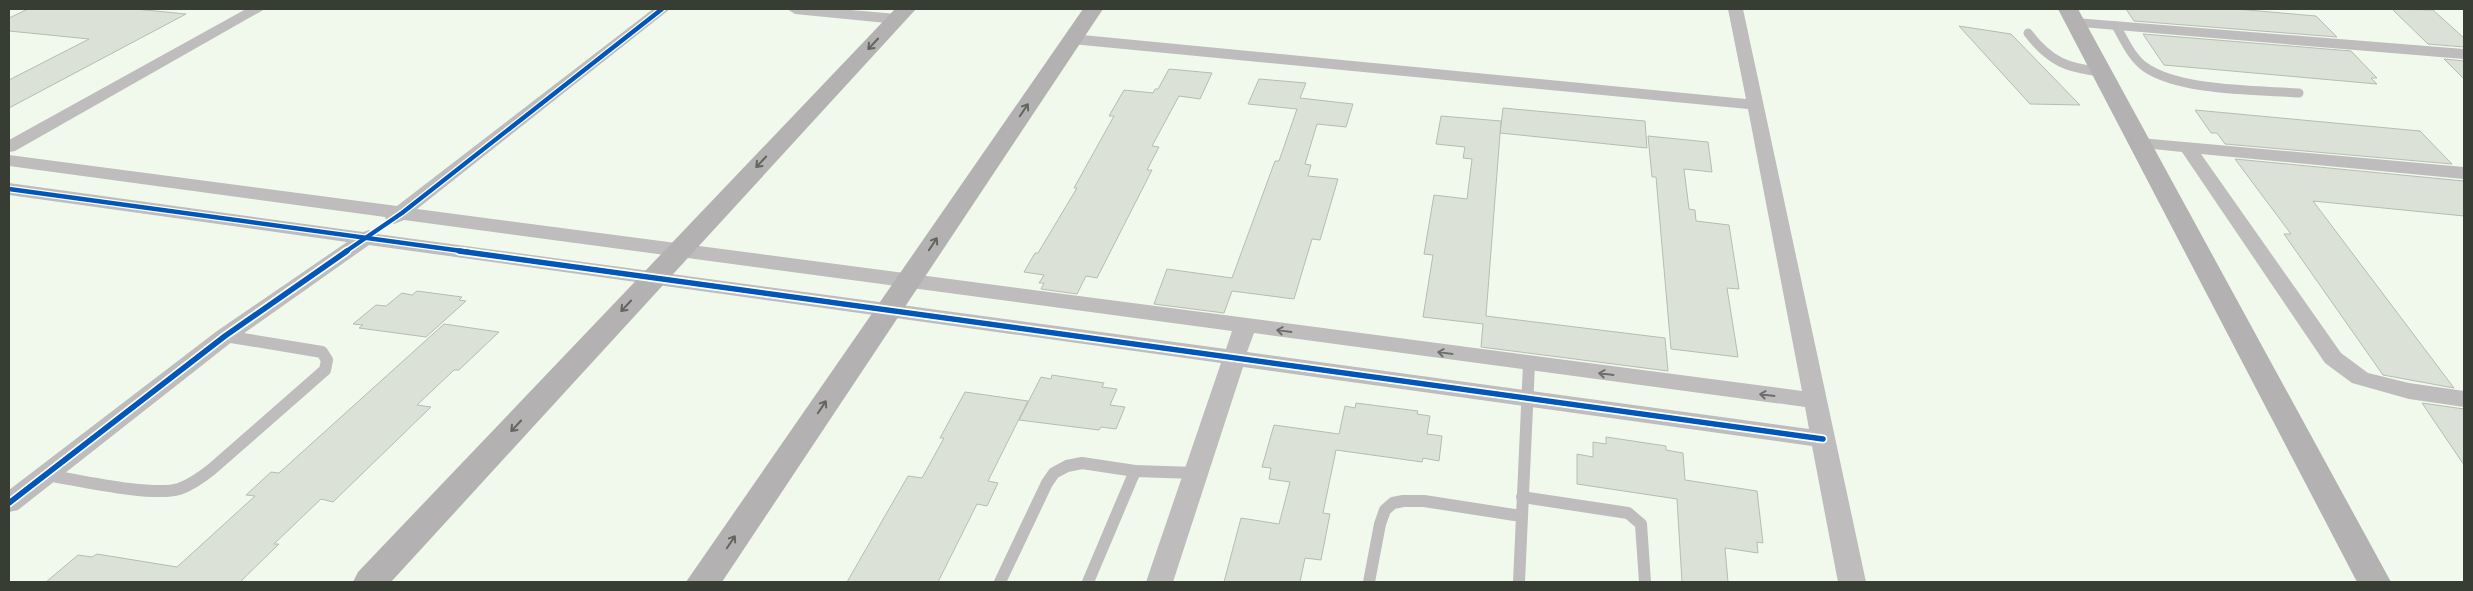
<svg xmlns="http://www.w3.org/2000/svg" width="2473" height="591" viewBox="0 0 2473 591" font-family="'Asap Condensed',sans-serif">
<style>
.building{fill:#dbe1d7;stroke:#b6bcb2}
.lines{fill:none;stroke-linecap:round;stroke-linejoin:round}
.lane-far1{stroke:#bebcbc;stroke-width:9}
.lane{stroke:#bebcbc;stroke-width:12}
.street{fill:#bebcbc;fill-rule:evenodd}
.secondary{fill:#b3b1b1;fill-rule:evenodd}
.cycleway-far1-casing{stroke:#fff;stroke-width:7}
.cycleway-casing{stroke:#fff;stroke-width:9}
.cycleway-far1{stroke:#0057b8;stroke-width:4.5}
.cycleway{stroke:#0057b8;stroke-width:5.5}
.oneway{stroke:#62665f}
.oneway2{stroke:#6d706a}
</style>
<rect width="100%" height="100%" fill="#f1f9ec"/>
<g class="building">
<path d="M28 9H135L186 14 9 108V80L89 39 9 31V18Z"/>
<path d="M2126 9H2236L2316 16 2337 37 2134 21Z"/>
<path d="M2392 9 2433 10 2464 38V47L2428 44Z"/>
<path d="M1959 26 2011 34 2080 105 2030 104Z"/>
<path d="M2143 34 2351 51 2377 78H2371L2377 84 2164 65Z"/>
<path d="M2444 59 2464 61V79Z"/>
<path d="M1169 69 1212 73 1200 99 1179 96 1152 146 1159 147 1147 170H1152L1097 278 1086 276 1077 294 1041 289 1044 283H1039L1044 275 1024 272 1035 253H1038L1077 188H1074L1114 116H1109L1124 90 1153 93 1155 89H1158Z"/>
<path d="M1259 79 1306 83 1300 98 1353 104 1346 127 1317 124 1305 164 1311 165 1308 176 1338 179 1320 240 1312 239 1294 299 1232 291 1224 313 1154 304 1167 269 1232 278 1275 161H1279L1297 109 1248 104Z"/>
<path d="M1503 108 1645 121 1647 148 1500 133Z"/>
<path d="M2195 110 2420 131 2452 164 2225 144 2217 133H2211Z"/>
<path d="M1441 116 1501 121 1486 316 1665 338 1668 371 1481 347 1483 324 1423 317 1433 255 1424 254 1434 195 1467 199 1472 159 1463 158 1465 147 1436 144Z"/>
<path d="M1648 136 1708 142 1712 172 1684 169 1689 209 1695 210 1696 221 1729 225 1739 289 1727 288 1738 357 1671 349 1656 177H1652Z"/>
<path d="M2235 159 2464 181V216L2313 201 2454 388 2383 375 2284 234H2291Z"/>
<path d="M417 291 462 297 459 300 466 301 426 337 359 328 363 325 353 324 376 305 386 306 402 293 412 295Z"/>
<path d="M444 324 499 332 459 370H454L417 405 431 407 333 502 321 499 274 544H279L240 582H46L78 555 92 557 97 554 177 567 255 496 246 495 271 472 279 473Z"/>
<path d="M1052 375 1104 383 1102 387 1117 389 1110 405 1125 407 1116 429 1101 427 1099 430 1019 420 1041 377 1051 379Z"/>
<path d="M965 392 1028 401 988 481 998 483 987 506 977 504 938 582H847L908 476 922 478 944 438H940Z"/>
<path d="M1356 403 1418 411 1417 414 1430 416 1427 434 1442 436 1439 461 1423 458 1422 462 1336 450 1323 513 1330 514 1321 560 1305 558 1300 582H1224L1241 518 1279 524 1290 482 1269 479 1271 468 1262 467 1274 425 1339 434 1345 406 1355 408Z"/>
<path d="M2422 403 2464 409V465Z"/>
<path d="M1606 437 1666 446V450L1683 453 1685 480 1757 491 1763 543 1757 542 1758 553 1725 548 1728 582H1682L1677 499 1577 484V454L1593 457V442L1606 444Z"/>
</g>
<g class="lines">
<g class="lane-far1">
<path d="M2116 26C2124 39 2131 57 2145 67 2179 91 2257 90 2299 93"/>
<path d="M2028 33C2050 62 2067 68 2102 72"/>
</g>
<g class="lane">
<path d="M47 475C78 480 152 497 179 489 191 485 202 477 212 469L325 370 327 360 322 352 225 336"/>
<path d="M1522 497 1628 513 1641 524 1645 582"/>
<path d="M1000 582 1047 483 1054 473 1067 466 1082 463 1135 471 1195 473"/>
<path d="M1088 582 1135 471"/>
<path d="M1369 582 1380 524 1385 510 1393 503 1403 501H1424L1521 516"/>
<path d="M1519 582 1529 364"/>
</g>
<g class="street">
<path d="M246 9H265L15 151 9 152V140Z"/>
<path d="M653 9H670L417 209 1802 391 1748 109 1072 44 1064 39 1072 34 1746 99 1728 9H1743L1866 582H1838L1812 446 1243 367 1173 582H1146L1221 363 369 245 233 341 18 510 9 512V490L217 331 347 242 9 195V183L363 232 369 230 377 234 1226 349 1232 331 404 220 394 224 387 222 385 217 9 166V155L397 206ZM1254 333 1805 407 1809 429 1247 352Z"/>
<path d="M787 9H839L897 14 905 19 897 24 795 14Z"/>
<path d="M2075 18 2464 49V59L2069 26 2067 23Z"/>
<path d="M2140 138 2464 167V179L2201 154 2341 353 2368 373 2409 383 2464 391V407L2409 399 2352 383 2325 363 2182 152 2134 147 2131 143 2134 139Z"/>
</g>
<g class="secondary">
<path d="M895 9H916L391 582H353L358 572Z"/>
<path d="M1083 9H1103L722 582H686Z"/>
<path d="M2058 9H2078L2391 582H2357Z"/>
</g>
<defs>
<g id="cycleway-far1">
<path d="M9 189 469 252"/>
<path d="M345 252 402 213 662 9"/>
</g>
<g id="cycleway">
<path d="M459 251 1823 439"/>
<path d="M9 503 225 336 347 251"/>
</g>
</defs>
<use href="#cycleway-far1" class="cycleway-far1-casing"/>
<use href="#cycleway" class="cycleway-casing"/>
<use href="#cycleway-far1" class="cycleway-far1"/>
<use href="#cycleway" class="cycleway"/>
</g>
<defs><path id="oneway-shaft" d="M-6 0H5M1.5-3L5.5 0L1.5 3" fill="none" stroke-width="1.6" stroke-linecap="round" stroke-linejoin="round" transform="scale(1.25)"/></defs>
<g class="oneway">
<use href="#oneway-shaft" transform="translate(873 44) rotate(133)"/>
<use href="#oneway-shaft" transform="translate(1024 110) rotate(-56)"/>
<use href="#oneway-shaft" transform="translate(761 162) rotate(133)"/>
<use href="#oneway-shaft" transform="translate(933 244) rotate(-56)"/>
<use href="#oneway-shaft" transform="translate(626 306) rotate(133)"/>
<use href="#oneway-shaft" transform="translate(822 407) rotate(-56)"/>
<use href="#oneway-shaft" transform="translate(516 426) rotate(133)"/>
<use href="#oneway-shaft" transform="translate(731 542) rotate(-56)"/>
</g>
<g class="oneway2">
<use href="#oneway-shaft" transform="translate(1284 331) rotate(-172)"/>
<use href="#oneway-shaft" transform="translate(1445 353) rotate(-172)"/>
<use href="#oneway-shaft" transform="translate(1606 374) rotate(-173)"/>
<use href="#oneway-shaft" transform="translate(1767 395) rotate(-173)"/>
</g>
<rect width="2473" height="591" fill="none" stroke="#373d33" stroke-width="20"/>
</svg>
